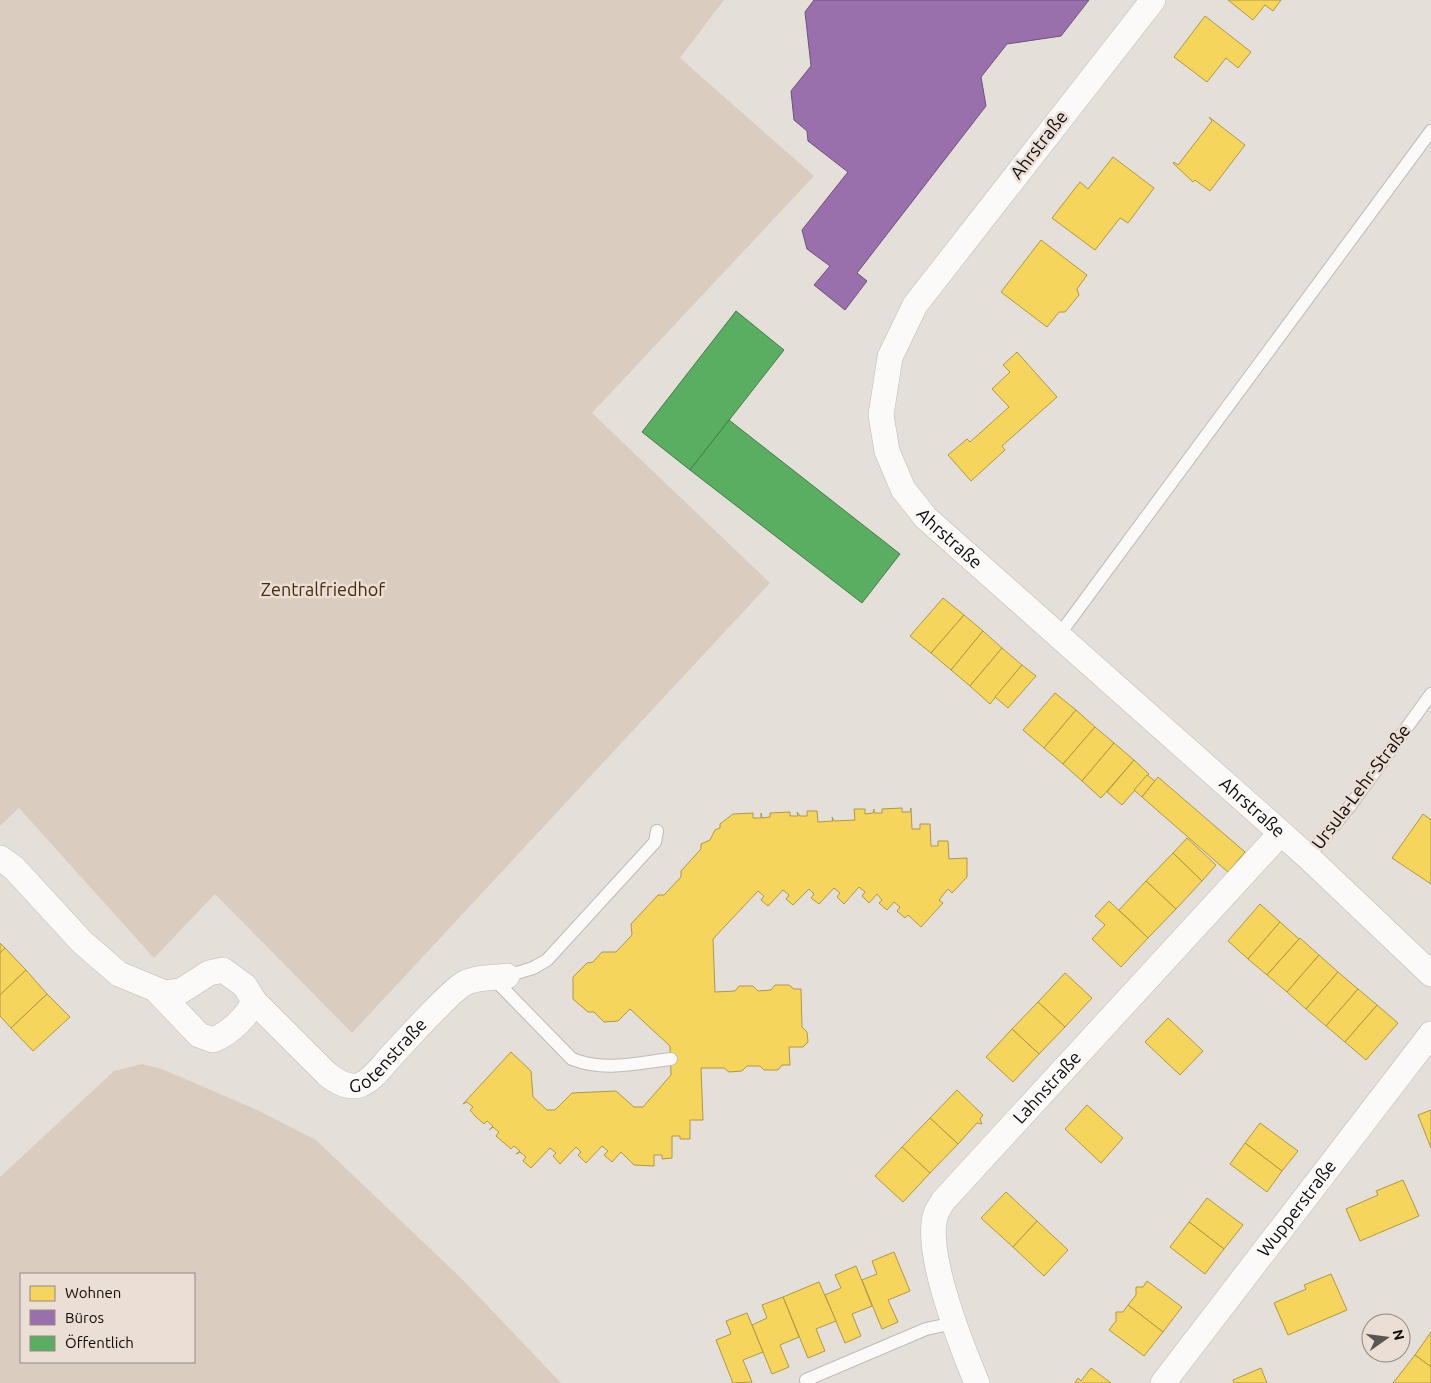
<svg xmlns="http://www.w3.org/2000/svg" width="1431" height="1383" viewBox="0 0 1431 1383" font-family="Ubuntu,sans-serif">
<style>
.green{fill:#dbccc0;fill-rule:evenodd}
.homes{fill:#f6d55c;stroke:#b09843}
.offices{fill:#9970ab;stroke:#6f517a}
.public{fill:#5aae61;stroke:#437d46}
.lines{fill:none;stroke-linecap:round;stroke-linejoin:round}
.service-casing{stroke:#bebab6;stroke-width:14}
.minor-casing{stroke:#bebab6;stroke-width:26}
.service{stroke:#fbfaf9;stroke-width:12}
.minor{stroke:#fbfaf9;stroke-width:25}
.labels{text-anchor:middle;stroke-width:5;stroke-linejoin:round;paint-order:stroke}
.street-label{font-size:18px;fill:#0e0a08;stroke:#eaded5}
.park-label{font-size:18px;fill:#4a2907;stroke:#eaded5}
</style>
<rect width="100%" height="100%" fill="#e5dfda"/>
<g class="green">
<path d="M0 0H724L680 58 814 176 592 413 770 583 352 1033 215 894 154 958 19 808 0 826Z"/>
<path d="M142 1064 162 1069 255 1109 316 1140 462 1279 561 1383H0V1177L114 1071ZM194 1274V1362H21V1274Z"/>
</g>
<g class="homes">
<path d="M1228 0H1281L1273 11 1265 5 1253 20Z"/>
<path d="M1205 16 1251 52 1238 68 1226 58 1207 82 1174 57Z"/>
<path d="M1209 117 1245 145 1210 191 1195 180 1193 182 1173 163 1174 162 1178 165 1212 121Z"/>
<path d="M1113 157 1154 188 1128 223 1120 218 1095 250 1052 218 1080 182 1088 189Z"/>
<path d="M1041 240 1087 275 1077 289 1079 295 1065 312H1059L1047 327 1001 292Z"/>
<path d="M1017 352 1057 397 1002 446 1005 450 971 481 948 455 967 439 970 442 1009 407 992 389 1010 372 1003 365Z"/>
<path d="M943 598 964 615 931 653 910 636Z"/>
<path d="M964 615 983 631 951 670 931 653Z"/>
<path d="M983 631 1002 648 970 686 951 670Z"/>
<path d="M1002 648 1022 665 990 704 970 686Z"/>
<path d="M1022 665 1036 676 1008 708 995 697Z"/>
<path d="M1055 693 1076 710 1044 748 1023 730Z"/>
<path d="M1076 710 1095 727 1063 764 1044 748Z"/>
<path d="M1095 727 1114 743 1082 781 1063 764Z"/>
<path d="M1114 743 1134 760 1101 798 1082 781Z"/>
<path d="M1134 760 1149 774 1122 805 1107 792Z"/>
<path d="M1147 775 1155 781 1142 797 1134 790Z"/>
<path d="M1158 777 1245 852 1228 872 1142 797Z"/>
<path d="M902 808V812H910L911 808 912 829H920V824H930L931 846H938V841H948L949 859 967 858V877L952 893 948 889 939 900 943 903 921 927 908 915 905 918 897 911 900 907 894 902 887 910 879 903 882 900 877 894 869 903 862 896 865 892 859 887 844 904 837 897 840 893 834 888 819 904 811 898 814 894 809 889 793 905 786 899 789 895 783 890 768 906 761 900 764 896 758 891 713 939 715 992 735 991 739 986H753L758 991 771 990 775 985H789L794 989H801L802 1027 807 1032 808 1042 803 1047H789L790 1065H782L778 1070H764L760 1066H747L742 1071 729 1072 724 1068H701L703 1120H690V1139H680V1136H672V1158L662 1159V1155H654V1166L634 1165 621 1152 612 1162 604 1155 608 1151 602 1146 586 1163 578 1155 581 1152 576 1147 560 1164 553 1156 556 1153 550 1148 531 1168 523 1161 526 1157 520 1152 516 1154 520 1151 514 1146 511 1149 496 1136 499 1132 493 1127 489 1130 493 1126 487 1121 484 1124 476 1117 470 1110 473 1107 467 1102 463 1104 511 1052 531 1071 533 1097 547 1110H555L572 1093 616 1091 634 1107H643L671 1075 670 1046 630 1009 618 1021 604 1022 594 1012H588L573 999V977L587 963 593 962 602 952H616L632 935 631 924 658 895H664L681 877V871L701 849V844L710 840 715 830 720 828V824L733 814 753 813V818H761V813L762 818 770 817V813L790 812V816H798L797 812 800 816H807V811H817L818 822 833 821 832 817 834 821 855 820 854 809H865V814L873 813 874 809V813H882V809Z"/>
<path d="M1423 814 1431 820V884L1392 858Z"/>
<path d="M1187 838 1216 865 1202 881 1173 853Z"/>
<path d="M1173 853 1202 881 1176 909 1146 881Z"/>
<path d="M1146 881 1176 909 1148 938 1119 910Z"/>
<path d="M1109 901 1148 938 1121 967 1092 939 1105 925 1095 916Z"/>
<path d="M1260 904 1280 922 1248 959 1228 941Z"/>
<path d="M1280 922 1299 939 1267 975 1248 959Z"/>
<path d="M1300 938 1319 955 1287 992 1267 975Z"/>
<path d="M0 943 5 948 0 953Z"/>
<path d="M5 948 26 970 0 995V953Z"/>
<path d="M1319 955 1338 972 1306 1009 1287 992Z"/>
<path d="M26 970 47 994 11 1028 0 1016V995Z"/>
<path d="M1338 972 1358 989 1326 1026 1306 1009Z"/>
<path d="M1065 973 1092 998 1065 1027 1038 1002Z"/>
<path d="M1358 989 1377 1005 1345 1042 1326 1026Z"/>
<path d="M47 994 70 1017 33 1051 11 1028Z"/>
<path d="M1038 1002 1065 1027 1039 1054 1012 1029Z"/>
<path d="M1377 1005 1398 1023 1366 1060 1345 1042Z"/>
<path d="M1168 1018 1203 1051 1180 1075 1145 1042Z"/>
<path d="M1012 1029 1039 1054 1013 1082 986 1057Z"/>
<path d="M957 1090 983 1115 980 1119 982 1124 977 1123 958 1144 930 1118Z"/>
<path d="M1087 1105 1123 1138 1101 1163 1065 1129Z"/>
<path d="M1431 1110V1148L1418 1115Z"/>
<path d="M930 1118 958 1144 930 1173 902 1147Z"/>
<path d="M1260 1123 1298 1151 1282 1171 1245 1143Z"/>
<path d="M1245 1143 1282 1171 1267 1192 1230 1164Z"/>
<path d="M902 1147 930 1173 903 1202 875 1176Z"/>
<path d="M1403 1180 1419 1216 1360 1241 1346 1209 1378 1195 1376 1191Z"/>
<path d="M1006 1192 1037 1221 1013 1247 981 1218Z"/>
<path d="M1207 1198 1243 1225 1224 1249 1189 1222Z"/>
<path d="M1037 1221 1068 1250 1044 1276 1013 1247Z"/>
<path d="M1189 1222 1224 1249 1205 1274 1170 1247Z"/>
<path d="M894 1252 910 1291 888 1300 898 1322 882 1329 862 1280 877 1274 872 1261Z"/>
<path d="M856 1266 872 1306 852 1314 861 1336 845 1343 825 1295 841 1288 835 1275Z"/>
<path d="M1331 1274 1347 1310 1288 1335 1274 1303 1306 1289 1304 1285Z"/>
<path d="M1147 1281 1182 1307 1163 1332 1128 1305 1136 1295V1287H1143Z"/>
<path d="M819 1282 836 1321 816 1329 825 1351 808 1358 783 1297Z"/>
<path d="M783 1297 799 1337 780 1345 789 1367 772 1374 752 1325 767 1318 762 1305Z"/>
<path d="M1128 1305 1163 1332 1144 1356 1109 1330 1116 1321V1312H1123Z"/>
<path d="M747 1313 763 1352 743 1360 752 1382 733 1383 716 1340 731 1334 726 1321Z"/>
<path d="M1431 1332V1367L1415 1355Z"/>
<path d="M1415 1355 1431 1367V1383H1393Z"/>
<path d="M1091 1368 1111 1383H1075L1078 1378 1081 1381Z"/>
<path d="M1261 1368 1267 1383H1234L1233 1380Z"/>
</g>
<path class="offices" d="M814 0H1089L1061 36 1007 44 981 77 986 106 857 273 867 281 845 310 814 285 830 266 807 249 802 230 848 172 808 141 807 131 794 120 791 91 811 66 805 12Z"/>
<g class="public">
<path d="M736 311 784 350 690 470 642 432Z"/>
<path d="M729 420 900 554 862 603 690 470Z"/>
</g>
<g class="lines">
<defs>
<g id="service">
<path d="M1059 635 1431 131"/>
<path d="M1308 857 1350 806 1431 694"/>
<path d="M507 976 533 968 547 960 655 842 657 831"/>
<path d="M493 978 572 1059C605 1072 637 1063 671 1059"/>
<path d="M806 1380 926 1329 954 1323"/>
</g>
<g id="minor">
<path id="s1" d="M1153 0 915 305 890 357 881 415 887 451 903 489 926 518 1308 857 1431 974"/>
<path id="s2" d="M0 858 14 868 82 942 119 974 165 993 181 991 209 973 223 970 245 986 254 1001 327 1074C361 1102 373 1075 394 1053 408 1038 451 990 465 983 477 977 494 978 507 976"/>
<path d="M158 992 199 1035 213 1040C230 1033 247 1017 254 1001"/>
<path id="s3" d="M977 1383C962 1347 923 1251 936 1214 937 1210 941 1205 943 1201L1281 833"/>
<path id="s4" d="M1163 1383 1431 1034"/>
</g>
</defs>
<use href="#service" class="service-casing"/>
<use href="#minor" class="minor-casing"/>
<use href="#service" class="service"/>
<use href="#minor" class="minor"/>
</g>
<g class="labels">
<g class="street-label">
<text transform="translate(1039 145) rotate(-52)" y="6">Ahrstraße</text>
<text dy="6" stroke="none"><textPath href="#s1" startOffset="649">Ahrstraße</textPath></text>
<text transform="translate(1361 787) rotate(-53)" y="6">Ursula-Lehr-Straße</text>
<text dy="6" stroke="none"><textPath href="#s1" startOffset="1054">Ahrstraße</textPath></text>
<text dy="6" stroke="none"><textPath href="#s2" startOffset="504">Gotenstraße</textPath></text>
<text dy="6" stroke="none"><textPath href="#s3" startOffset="345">Lahnstraße</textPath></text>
<text dy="6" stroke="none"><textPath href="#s4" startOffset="220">Wupperstraße</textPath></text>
</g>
<g class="park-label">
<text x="323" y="596">Zentralfriedhof</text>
</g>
</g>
<rect x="20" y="1273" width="175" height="90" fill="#eaded5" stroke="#928983"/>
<rect x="30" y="1286" width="25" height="15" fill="#f6d55c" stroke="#928983"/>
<text x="65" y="1298" font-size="15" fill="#0e0a08">Wohnen</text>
<rect x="30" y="1310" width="25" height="15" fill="#9970ab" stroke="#928983"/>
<text x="65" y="1323" font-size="15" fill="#0e0a08">Büros</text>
<rect x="30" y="1336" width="25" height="15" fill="#5aae61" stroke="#928983"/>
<text x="65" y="1348" font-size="15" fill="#0e0a08">Öffentlich</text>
<g transform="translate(1386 1338) rotate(76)"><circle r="24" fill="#eaded5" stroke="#928983"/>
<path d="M0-4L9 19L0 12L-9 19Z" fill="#595552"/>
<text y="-8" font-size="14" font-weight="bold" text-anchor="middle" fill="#0e0a08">N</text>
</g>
</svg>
